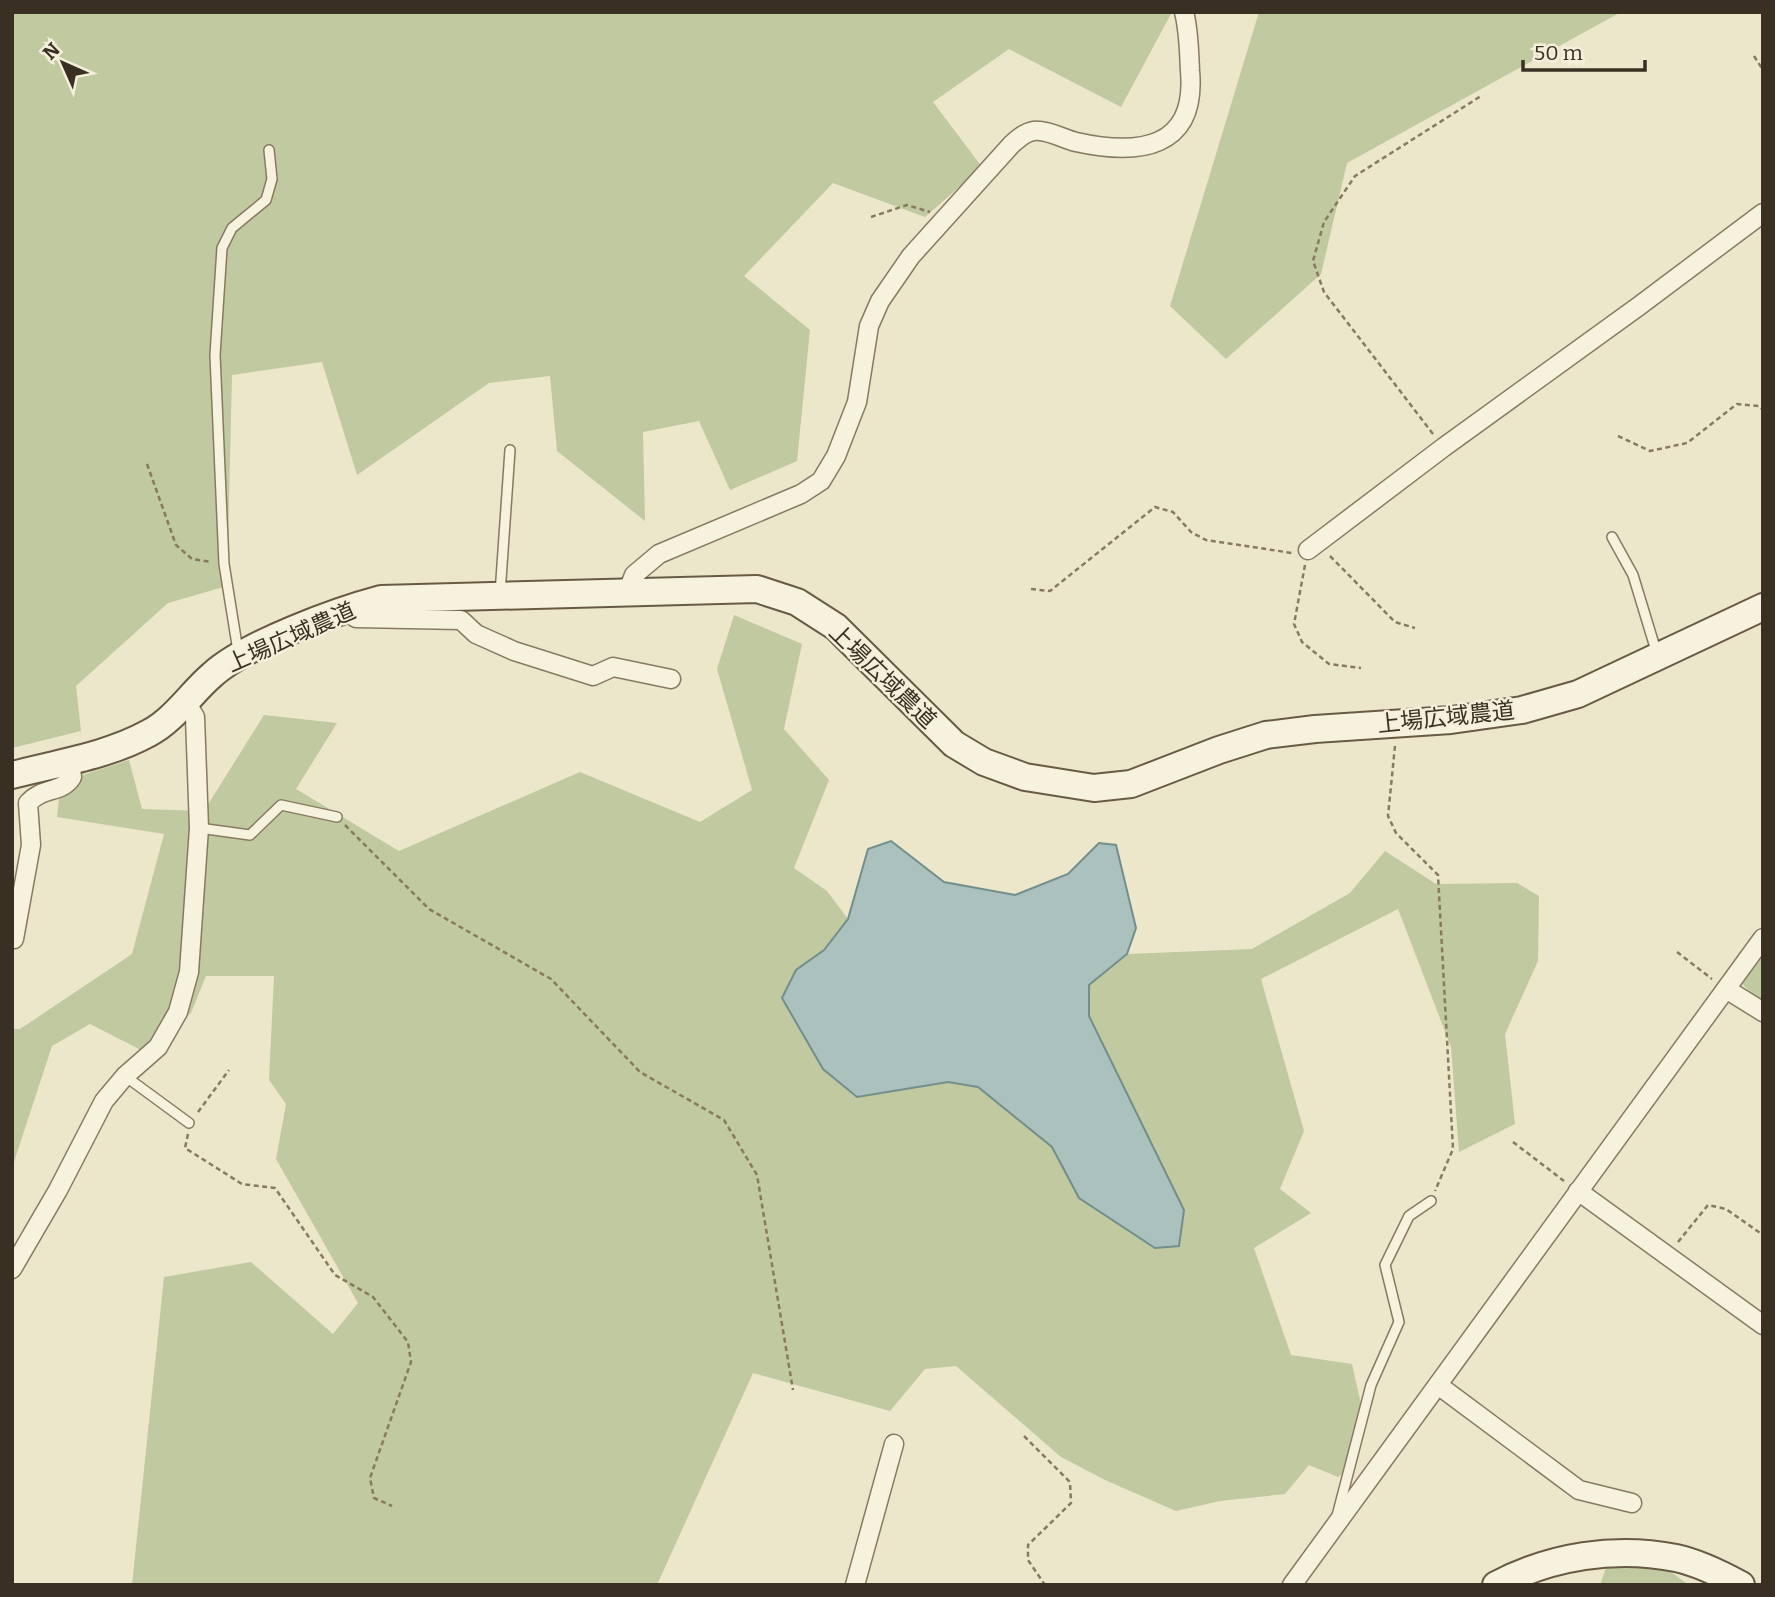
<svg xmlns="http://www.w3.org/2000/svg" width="1775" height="1597" viewBox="0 0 1775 1597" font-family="Bitter,'Noto Sans JP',serif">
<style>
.green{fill:#c0c9a0}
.water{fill:#abc1bd;stroke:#728f8b;stroke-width:2}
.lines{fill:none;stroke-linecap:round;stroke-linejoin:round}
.lane-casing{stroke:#877a60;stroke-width:12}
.street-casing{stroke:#877a60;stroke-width:21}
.secondary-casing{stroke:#695b43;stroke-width:30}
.path{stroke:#877a60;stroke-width:2.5;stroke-dasharray:5 3.5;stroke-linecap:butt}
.lane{stroke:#f7f2de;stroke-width:9}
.street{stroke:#f7f2de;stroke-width:18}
.secondary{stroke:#f7f2de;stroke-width:26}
.labels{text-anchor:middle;stroke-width:5;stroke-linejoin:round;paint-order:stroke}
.street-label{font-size:23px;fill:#393023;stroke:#f4efda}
</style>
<rect width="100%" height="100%" fill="#ece6cb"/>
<g class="green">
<path d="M12 12H1172L1121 107 1009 49 933 102 982 167 925 217 833 183 744 276 810 330 797 461 730 490 699 421 643 432 645 521 557 451 550 376 489 383 357 475 322 362 232 375 227 586 168 603 76 686 81 731 12 748Z"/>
<path d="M1259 12H1621L1347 163 1321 274 1226 359 1170 306Z"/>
<path d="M734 615 802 644 784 729 829 780 794 868 827 891 848 919 824 950 796 970 858 1097 948 1082 978 1087 1052 1147 1079 1198 1184 1210 1089 1016V985L1127 954 1252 949 1350 893 1385 851 1436 884 1517 883 1539 896 1538 961 1505 1034 1515 1124 1459 1152 1451 1047 1398 909 1261 979 1304 1131 1280 1189 1311 1213 1254 1248 1291 1355 1352 1364 1365 1422 1357 1464 1338 1477 1309 1465 1285 1494 1220 1501 1176 1511 1105 1480 1061 1457 956 1366 925 1369 890 1411 753 1373 657 1585H132L164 1277 251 1262 333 1334 358 1303 276 1159 286 1104 269 1080 274 976H206L191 1013 141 1050 90 1024 52 1046 12 1168V1029H20L132 954 164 834 57 817 61 782 129 760 142 809 204 811 264 715 337 723 296 789 399 851 580 772 700 822 752 790 717 669Z"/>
<path d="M1763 956V1004L1742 984Z"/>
<path d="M1608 1562 1668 1570 1689 1585H1600Z"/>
</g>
<path class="water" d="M891 841 944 882 1015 895 1068 874 1099 843 1116 845 1136 928 1127 954 1089 985V1016L1184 1210 1179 1246 1155 1248 1079 1198 1052 1147 978 1087 948 1082 857 1097 823 1069 782 998 796 970 824 950 848 919 868 849Z"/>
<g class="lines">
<defs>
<g id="lane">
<path d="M1612 537 1633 575 1657 654"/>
<path d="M500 594 510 450"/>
<path d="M238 651 224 564 215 355 222 248 232 228 266 200 272 179 269 150"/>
<path d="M199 828 250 835 281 805 337 817"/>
<path d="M125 1076 189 1123"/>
<path d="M1337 1516 1371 1385 1399 1322 1385 1265 1409 1216 1431 1201"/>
</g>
<g id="street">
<path d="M1308 550 1444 447 1639 306 1763 213"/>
<path d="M627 593 634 575 659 554 801 494 821 481 836 456 857 402 869 326 880 301 911 256 1012 144C1020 137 1029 129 1040 131 1052 132 1064 139 1076 142 1139 156 1197 149 1190 71 1189 52 1189 31 1184 12"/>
<path d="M344 609 356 618 461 620 476 634 514 651 593 676 613 667 671 679"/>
<path d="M14 939 31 845 28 803C44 786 61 794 72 777L70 760"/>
<path d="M1726 989 1763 1012"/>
<path d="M1578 1191 1763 1325"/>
<path d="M12 1269 58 1190 104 1101 125 1076 158 1047 178 1012 189 972 199 828 195 717 186 702"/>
<path d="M1438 1385 1579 1490 1632 1503"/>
<path d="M855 1585 894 1444"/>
<path d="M1292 1585 1763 938"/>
</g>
<g id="secondary">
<path d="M12 775C58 763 107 756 149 733 174 720 191 693 212 675 246 644 336 611 381 599L757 589 797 602 836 627 954 744 984 762 1025 777 1094 788 1131 784 1219 750 1266 735 1315 729 1451 720 1522 710 1578 694 1763 607"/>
<path d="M1496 1585C1551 1556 1615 1546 1676 1558 1699 1563 1721 1574 1741 1585"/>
</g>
</defs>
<use href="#lane" class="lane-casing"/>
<use href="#street" class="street-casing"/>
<use href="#secondary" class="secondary-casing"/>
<g class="path">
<path d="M1754 56 1763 70"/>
<path d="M871 217 907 205 930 212"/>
<path d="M1433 434 1324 292 1313 261 1324 222 1355 176 1481 96"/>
<path d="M1618 436 1650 451 1687 443 1737 404 1759 406 1763 410"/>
<path d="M147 464 176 545 192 559 211 562"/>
<path d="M1330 556 1395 622 1415 628"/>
<path d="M1305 565 1294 624 1302 642 1329 664 1361 668"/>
<path d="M1031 589 1050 591 1155 507 1173 512 1191 532 1206 540 1292 553"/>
<path d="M1395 746 1388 816 1396 833 1438 875 1453 1149 1435 1191"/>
<path d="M345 825 429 909 551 979 640 1072 724 1120 757 1175 793 1390"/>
<path d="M1677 952 1712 979"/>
<path d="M198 1112 229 1070"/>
<path d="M188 1134 185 1148 242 1184 275 1188 335 1275 373 1297 408 1342 411 1362 370 1478 374 1498 392 1506"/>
<path d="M1513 1142 1564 1181"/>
<path d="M1678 1242 1708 1205 1726 1209 1763 1235"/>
<path d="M1024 1436 1070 1482 1071 1503 1028 1545V1560L1045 1585"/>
</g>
<use href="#lane" class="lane"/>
<use href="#street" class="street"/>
<use href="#secondary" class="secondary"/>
</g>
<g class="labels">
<g class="street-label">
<text transform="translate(291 637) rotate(-24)" y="8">上場広域農道</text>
<text transform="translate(883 676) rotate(44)" y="8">上場広域農道</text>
<text transform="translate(1446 717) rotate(-6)" y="8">上場広域農道</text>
</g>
</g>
<rect width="1775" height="1597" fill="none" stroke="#393023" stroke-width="28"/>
<g transform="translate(63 63) rotate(315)" stroke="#f4efda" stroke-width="5" paint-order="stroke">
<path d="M0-5L12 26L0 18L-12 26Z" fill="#393023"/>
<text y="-10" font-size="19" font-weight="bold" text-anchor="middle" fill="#393023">N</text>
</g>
<path d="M1523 60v10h122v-10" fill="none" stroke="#393023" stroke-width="3.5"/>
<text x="1534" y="60" font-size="21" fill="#393023" stroke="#f4efda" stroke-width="5" paint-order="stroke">50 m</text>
</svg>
